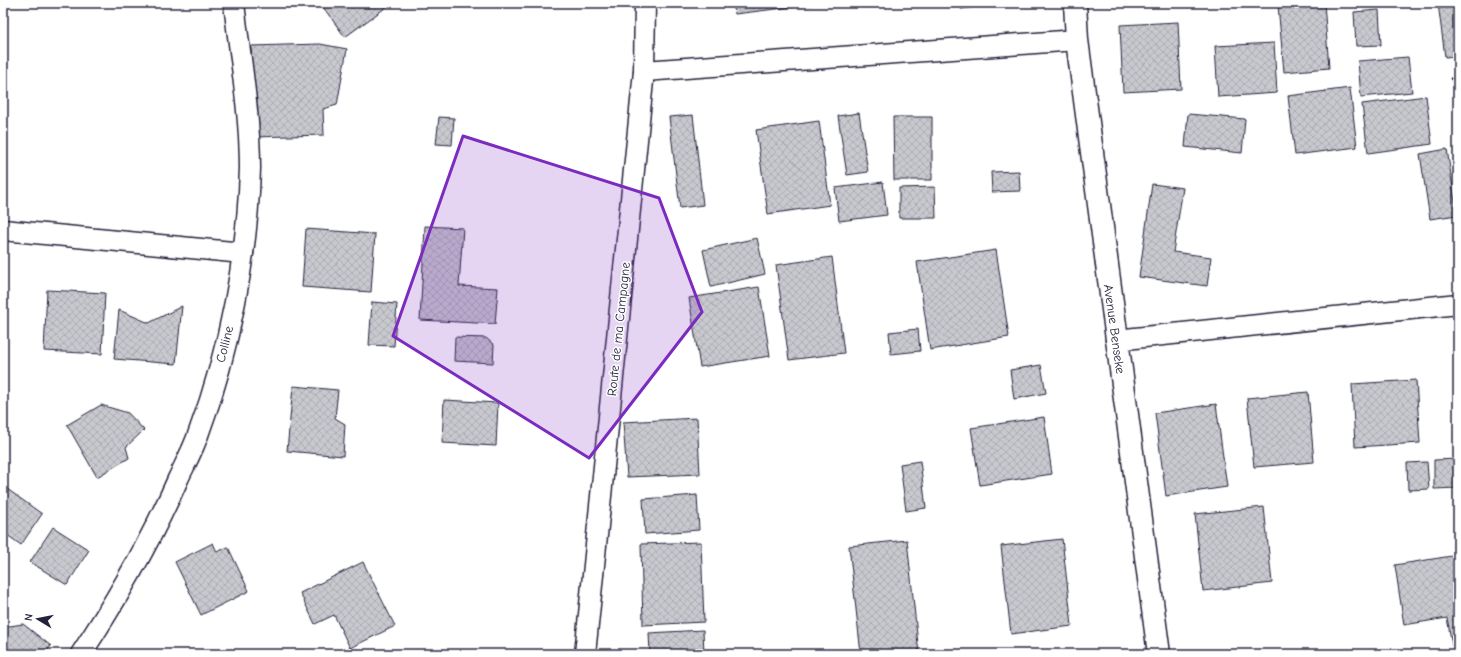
<svg xmlns="http://www.w3.org/2000/svg" width="1461" height="657" viewBox="0 0 1461 657" font-family="'Comic Neue',sans-serif">
<style>
.building{fill:url(#building-cross-hatch);stroke:#22223b}
.lines{fill:none;stroke-linecap:round;stroke-linejoin:round}
.minor-casing{stroke:#22223b;stroke-width:23}
.tertiary-casing{stroke:#22223b;stroke-width:25}
.minor{stroke:#fff;stroke-width:20}
.tertiary{stroke:#fff;stroke-width:22}
.marked{fill:#7b2cbf;fill-opacity:0.2;stroke:#7b2cbf;stroke-width:3;stroke-linejoin:round}
.labels{text-anchor:middle;stroke-width:3;stroke-linejoin:round;paint-order:stroke}
.street-label{font-size:13px;fill:#22223b;stroke:#fff}
</style>
<defs>
<pattern id="building-cross-hatch" width="8" height="8" patternUnits="userSpaceOnUse"><rect width="8" height="8" fill="#c8c8cf"/><path d="M0 0l8 8M0 8l8-8" fill="none" stroke="#acacb3"/></pattern>
</defs>
<rect width="100%" height="100%" fill="#fff"/>
<filter id="ink" filterUnits="userSpaceOnUse"><feTurbulence type="fractalNoise" baseFrequency=".025" numOctaves="2"/><feDisplacementMap in="SourceGraphic" scale="8" xChannelSelector="R" yChannelSelector="G"/><feConvolveMatrix kernelMatrix="1 2 1 2 8 2 1 2 1" color-interpolation-filters="sRGB"/></filter>
<g filter="url(#ink)">
<g class="building">
<path d="M320 3H392L345 37Z"/>
<path d="M733 3H825L735 14Z"/>
<path d="M960 3H1008L961 9Z"/>
<path d="M1297 3H1324L1329 68 1284 72 1278 5Z"/>
<path d="M1438 3H1458V56L1445 57Z"/>
<path d="M1379 10 1381 45 1356 46 1354 12Z"/>
<path d="M1178 22 1181 89 1123 92 1120 25Z"/>
<path d="M1274 43 1277 93 1218 97 1215 46Z"/>
<path d="M320 44 347 49 337 105 323 109 324 135 254 137 251 46Z"/>
<path d="M1408 57 1412 92 1361 97 1358 61Z"/>
<path d="M1458 76V99L1451 78Z"/>
<path d="M1350 88 1357 147 1295 155 1288 96Z"/>
<path d="M1426 96 1432 144 1368 153 1362 104Z"/>
<path d="M859 113 868 172 847 175 838 116Z"/>
<path d="M1188 114 1245 119 1242 153 1185 147Z"/>
<path d="M693 115 703 205 680 208 669 117Z"/>
<path d="M439 117 454 118 452 145 436 144Z"/>
<path d="M893 117H932V180H894Z"/>
<path d="M819 121 830 205 768 214 756 130Z"/>
<path d="M1447 149 1457 215 1430 219 1420 154Z"/>
<path d="M1019 171 1020 191 992 192 991 172Z"/>
<path d="M883 182 887 215 839 221 835 188Z"/>
<path d="M1152 184 1183 188 1173 252 1211 257 1207 286 1139 277Z"/>
<path d="M935 187 936 218H899V188Z"/>
<path d="M425 226 463 228 459 286 498 288 495 324 420 320Z"/>
<path d="M306 229 375 234 371 292 302 287Z"/>
<path d="M757 238 765 274 711 287 703 250Z"/>
<path d="M996 250 1009 337 930 350 917 262Z"/>
<path d="M832 257 844 353 789 360 776 265Z"/>
<path d="M759 287 770 356 700 367 689 298Z"/>
<path d="M47 290 105 293 102 354 44 351Z"/>
<path d="M372 302 397 304 394 346 369 345Z"/>
<path d="M182 306 176 364 114 359 119 310 149 323Z"/>
<path d="M918 329 920 351 891 354 889 332Z"/>
<path d="M455 337 486 338 494 345 493 363 454 361Z"/>
<path d="M1041 365 1046 393 1014 399 1010 370Z"/>
<path d="M1416 380 1420 443 1355 447 1352 384Z"/>
<path d="M293 386 338 390 335 418 345 424 343 456 287 451Z"/>
<path d="M1308 392 1314 462 1254 467 1247 398Z"/>
<path d="M444 400 498 403 496 446 442 443Z"/>
<path d="M1216 404 1227 487 1166 496 1155 413Z"/>
<path d="M101 405 128 413 144 430 126 447 129 458 97 477 67 425Z"/>
<path d="M1044 417 1052 474 980 485 971 428Z"/>
<path d="M697 418 700 474 627 477 623 422Z"/>
<path d="M1458 459V488L1434 489V460Z"/>
<path d="M920 461 926 508 906 511 900 464Z"/>
<path d="M1427 462 1429 489 1408 490 1407 463Z"/>
<path d="M3 486 42 514 21 545 3 532Z"/>
<path d="M697 495 699 530 645 534 643 499Z"/>
<path d="M1264 507 1272 583 1203 591 1195 514Z"/>
<path d="M53 527 89 550 67 585 30 562Z"/>
<path d="M1062 539 1072 626 1011 634 1001 546Z"/>
<path d="M907 540 919 654H861L849 546Z"/>
<path d="M701 542 704 622 643 625 641 544Z"/>
<path d="M213 543 217 552 228 547 249 591 201 615 175 562Z"/>
<path d="M1458 555V649L1453 650 1447 618 1404 625 1395 565Z"/>
<path d="M363 562 395 626 350 648 334 615 315 624 300 593Z"/>
<path d="M23 624 51 646 44 654H3V627Z"/>
<path d="M703 630 704 654H650L649 633Z"/>
</g>
<g class="lines">
<defs>
<g id="minor">
<path d="M644 71 1077 40"/>
<path d="M3 230 243 253"/>
<path d="M1116 340 1458 304"/>
<path d="M81 654C118 598 151 540 178 479 185 464 194 448 199 432 229 352 248 253 250 168 250 113 240 57 234 3"/>
<path d="M585 654 644 71 645 3"/>
</g>
<path id="tertiary" d="M1075 3 1077 40 1159 654"/>
</defs>
<use href="#minor" class="minor-casing"/>
<use href="#tertiary" class="tertiary-casing"/>
<use href="#minor" class="minor"/>
<use href="#tertiary" class="tertiary"/>
</g>
</g>
<path class="marked" d="M463 136 659 198 702 312 589 458 393 336Z"/>
<g class="labels">
<g class="street-label">
<text transform="translate(618 329) rotate(-84)" y="5">Route de ma Campagne</text>
<text transform="translate(1115 329) rotate(82)" y="5">Avenue Benseke</text>
<text transform="translate(224 344) rotate(-76)" y="5">Colline</text>
</g>
</g>
<rect width="1461" height="657" fill="none" stroke="#fff" stroke-width="16"/>
<rect x="8" y="8" width="1445" height="641" fill="none" stroke="#22223b" stroke-width="1.5" filter="url(#ink)"/>
<g transform="translate(38 619) rotate(280)" stroke="#ffffff" stroke-width="3" paint-order="stroke">
<path d="M0-3L7 15L0 10L-7 15Z" fill="#22223b"/>
<text y="-6" font-size="11" font-weight="bold" text-anchor="middle" fill="#22223b">N</text>
</g>
</svg>
